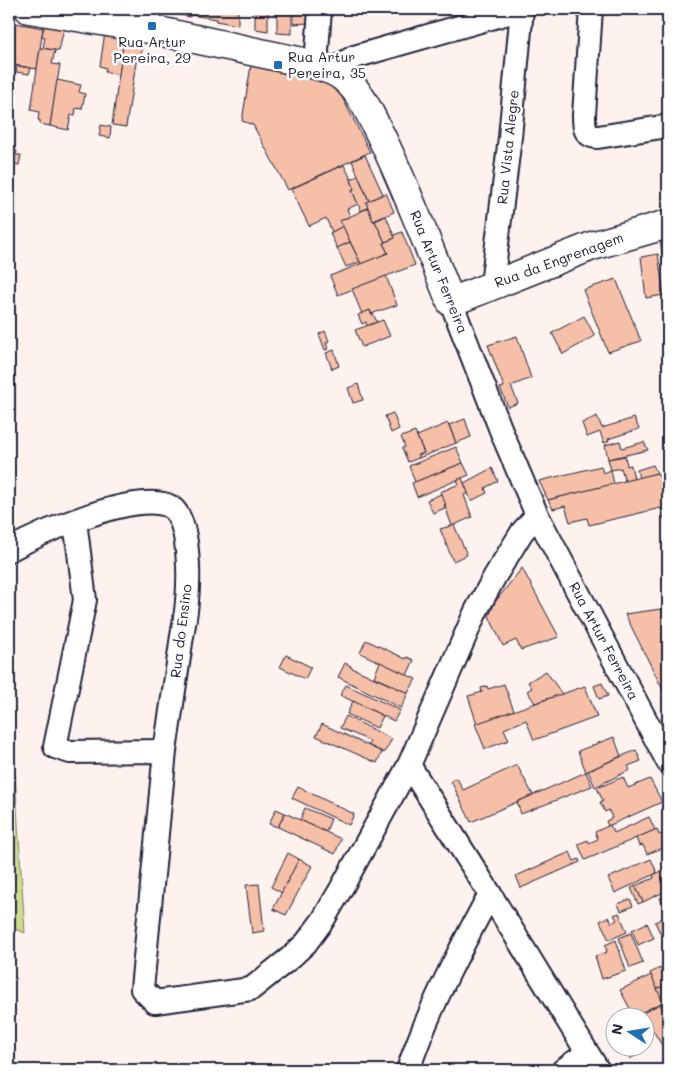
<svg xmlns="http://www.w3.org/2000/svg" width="677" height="1079" viewBox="0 0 677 1079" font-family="Mali,sans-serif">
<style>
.green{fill:#cfdb8f;stroke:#787e65}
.building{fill:#f5bfa8;stroke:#22223b}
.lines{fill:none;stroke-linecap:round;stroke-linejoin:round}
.minor-casing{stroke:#22223b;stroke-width:26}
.tertiary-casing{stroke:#22223b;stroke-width:31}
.minor{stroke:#fff;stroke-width:22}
.tertiary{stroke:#fff;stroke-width:28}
.poi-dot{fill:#1f6fb2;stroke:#fff;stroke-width:2}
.labels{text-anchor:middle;stroke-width:5;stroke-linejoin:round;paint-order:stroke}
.poi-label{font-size:14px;fill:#22223b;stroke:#fff}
.street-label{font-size:14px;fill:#22223b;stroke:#fff}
</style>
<rect width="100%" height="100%" fill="#fdf2ee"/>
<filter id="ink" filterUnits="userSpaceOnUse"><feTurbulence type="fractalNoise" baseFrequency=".02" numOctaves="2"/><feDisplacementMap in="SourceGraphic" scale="10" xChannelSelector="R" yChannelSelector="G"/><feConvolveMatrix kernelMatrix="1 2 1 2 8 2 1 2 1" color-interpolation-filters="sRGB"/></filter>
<g filter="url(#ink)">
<path class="green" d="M9 776H15L25 933 9 926Z"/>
<g class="building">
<path d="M167 9H192L190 17 166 12Z"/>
<path d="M192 9H238V25L216 21 217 19 191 15Z"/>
<path d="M255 9H268V31L255 29Z"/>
<path d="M294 9H309V23L294 24Z"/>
<path d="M277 10H292V34L277 33Z"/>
<path d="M15 23 43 28 37 69 9 64V55Z"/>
<path d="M44 25 64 28 59 51 43 48 45 37 42 36Z"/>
<path d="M105 32 125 35 119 75 105 72 106 68 100 66Z"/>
<path d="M124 39 143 42 141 57H137L126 127 112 125Z"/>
<path d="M40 48 55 50 52 64 60 65 50 126 40 124V120H38L39 112 31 110Z"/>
<path d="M252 59 322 77 339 91 370 152 288 190 253 125 242 121Z"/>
<path d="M17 66 31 68 29 74 16 72Z"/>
<path d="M57 80 81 85 79 92 85 94 82 109 76 108 75 115H71L68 130 50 126Z"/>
<path d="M101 125 111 127 110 138 99 136Z"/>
<path d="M9 142 14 143 13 150 17 151 16 155H21L19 165 9 163Z"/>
<path d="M365 155 383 194 369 201 352 161Z"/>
<path d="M344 165 351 179 354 189 352 190 358 204 347 209 350 216 340 221 343 226 332 232 326 218 309 226 291 189Z"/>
<path d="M358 176 369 201 366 202 368 207 361 211 352 190 354 189 351 179Z"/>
<path d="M386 193 394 212 373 221 366 202Z"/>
<path d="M368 208 373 221H375L385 242 383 243 388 253 361 264 340 221Z"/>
<path d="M386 216 395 238 385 242 375 221Z"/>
<path d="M343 226 350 242 337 248 330 233Z"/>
<path d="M402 232 415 265 338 295 330 276 388 253 383 243 395 238 394 235Z"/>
<path d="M668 238V264L664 265 660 240Z"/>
<path d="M350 242 360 262 346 267 337 248Z"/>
<path d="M658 254 664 295 646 298 641 257Z"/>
<path d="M386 276 397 305 371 314 370 310 362 314 352 289Z"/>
<path d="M616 279 641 341 608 352 583 290Z"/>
<path d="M370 310 371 314H373L377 322 367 326 366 322 362 324 358 315Z"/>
<path d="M584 316 595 336 563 354 552 333Z"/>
<path d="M383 320 390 336 362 347 355 330Z"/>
<path d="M325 331 329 341 326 343 328 349 325 350 319 334Z"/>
<path d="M517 336 531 378 511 386 518 403 508 407 500 388 504 387 488 345Z"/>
<path d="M334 350 339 366 332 369 326 353Z"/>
<path d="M358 384 363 400 353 403 348 388Z"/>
<path d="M393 413 399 429 391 433 385 416Z"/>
<path d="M597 416 602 428 634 418 639 429 608 439 609 441 604 443 600 432 587 437 582 423Z"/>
<path d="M465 419 471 437 456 443 449 425Z"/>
<path d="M448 423 456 443 419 458 418 455 424 453 417 436Z"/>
<path d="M415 432 424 453 418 455 419 458 408 462 402 448 405 447 401 437Z"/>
<path d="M620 441 622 448 644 442 648 450 608 459 605 445Z"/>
<path d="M456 447 463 463 415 482 409 466Z"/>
<path d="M625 456 627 466 631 465 634 479 625 481 621 468 611 470 608 459Z"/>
<path d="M463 463 469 475 417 497 412 483Z"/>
<path d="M653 465 657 473 639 478 637 470Z"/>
<path d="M601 466 603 473 611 470 614 484 548 500 539 481Z"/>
<path d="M492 468 498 481 485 488 487 493 471 501 464 483Z"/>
<path d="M657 473 658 476 668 475V518L664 519 661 508 589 525 587 518 570 522 565 506 553 509 548 500Z"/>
<path d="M462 478 468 493 464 495 472 517 452 526 440 492 459 484 457 480Z"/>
<path d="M441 494 446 505H444L445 508 433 513 427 500Z"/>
<path d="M454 525 467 555 453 561 440 529Z"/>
<path d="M522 568 559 637 521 650 516 640 503 646 489 616 495 602Z"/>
<path d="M668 608V700L625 614Z"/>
<path d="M366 640 406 659 407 657 414 660 407 675 360 653Z"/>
<path d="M286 655 311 667 305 679 280 667Z"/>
<path d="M380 662 416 679 408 693 374 677Z"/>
<path d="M345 663 351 666 350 667 408 693 401 708 338 677Z"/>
<path d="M546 671 562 694 535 703 527 691 532 688 528 682Z"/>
<path d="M602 683 608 696 599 699 594 686Z"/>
<path d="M504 684 514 711 477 724 468 696 482 692 481 688 487 686 488 689Z"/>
<path d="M346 685 400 710 394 721 340 695Z"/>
<path d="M585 686 597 717 534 740 526 720 504 729 509 740 485 749 475 724Z"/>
<path d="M353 701 383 716 377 728 347 714Z"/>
<path d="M346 716 392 739 384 753 368 745 370 741 340 728Z"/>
<path d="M322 724 382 752 377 763 316 736Z"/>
<path d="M614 737 621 756 586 772 578 751Z"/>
<path d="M636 750 641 761 628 766 630 770 595 787 588 771Z"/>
<path d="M517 765 533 795 471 822 451 781 457 778 463 790Z"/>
<path d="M586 772 592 786 521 814 517 802Z"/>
<path d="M623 777 628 788 650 779 662 802 608 826 606 821 612 818 609 810 605 812 600 802 603 801 597 788Z"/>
<path d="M298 787 354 814 349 825 292 798Z"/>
<path d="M305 808 331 819 326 832 300 820Z"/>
<path d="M276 809 285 813 278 827 269 824Z"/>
<path d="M285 813 341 839 335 854 278 827Z"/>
<path d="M649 817 655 830 585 860 578 844 588 840 589 843 598 839 595 832 610 825 614 833Z"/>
<path d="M657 829 659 835 668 831V846L647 854 643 845 639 846 636 838Z"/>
<path d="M570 852 574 861 579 859 580 862 521 888 516 876Z"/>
<path d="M288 853 299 859 282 893 271 887Z"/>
<path d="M299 859 312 866 286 915 273 909Z"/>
<path d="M651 859 657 873 615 893 608 878Z"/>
<path d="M668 868V890L643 902 635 886 654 878 653 875Z"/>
<path d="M259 884 264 931 252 933 246 885Z"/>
<path d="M635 886 643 902 638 904 631 888Z"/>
<path d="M668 895V914H667L660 898Z"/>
<path d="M630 899 633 906 621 911 618 904Z"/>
<path d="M619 913 627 932 609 940 600 921 609 917 612 923 617 920 614 915Z"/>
<path d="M667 914 668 932 661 935 655 922 663 918V916Z"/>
<path d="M647 923 654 938 638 945 632 930Z"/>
<path d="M631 933 643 963 630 968 619 938Z"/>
<path d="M616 940 626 971 602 979 595 956 607 952 605 945Z"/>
<path d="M660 968 667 984 657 989 650 973Z"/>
<path d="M651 975 663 1002 634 1016 620 990Z"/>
<path d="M668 983V997L665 999 666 1001 663 1002 657 989Z"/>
<path d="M668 1000V1018L660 1004Z"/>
<path d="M660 1004 668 1018V1056L643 1013Z"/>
<path d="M623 1046H640L643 1051 630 1059Z"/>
</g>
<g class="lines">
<defs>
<g id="minor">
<path d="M591 9 584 115C584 127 584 136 598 137L668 126"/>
<path d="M149 29 150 9"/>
<path d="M316 65 320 9"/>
<path d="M336 72 344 63 354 57 522 9"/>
<path d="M492 285 510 137 522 9"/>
<path d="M451 302 504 438 537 515 668 762"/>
<path d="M75 521 85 600 55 747 70 752 165 751 142 989 155 1002 251 989 290 958 306 943 323 920 341 889 409 765 476 611 495 576 522 532 537 515"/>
<path d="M9 550C42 532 131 493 167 505 191 513 189 580 187 601 186 617 182 633 180 650 175 683 170 717 165 751"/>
<path d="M409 765 490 894 598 1070"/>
<path d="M408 1070C429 1008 459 951 490 894"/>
<path d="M563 1070 587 1053"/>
</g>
<path id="tertiary" d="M29 9 149 29 316 65C326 68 336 71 344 78 361 92 371 116 381 136 407 189 428 246 451 302L592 246 668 224"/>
</defs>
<use href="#minor" class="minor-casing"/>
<use href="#tertiary" class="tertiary-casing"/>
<use href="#minor" class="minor"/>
<use href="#tertiary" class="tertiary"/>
</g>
</g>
<g class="poi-dot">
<rect x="147" y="21" width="10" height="10" rx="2.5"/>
<rect x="273" y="60" width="10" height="10" rx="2.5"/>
</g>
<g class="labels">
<g class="poi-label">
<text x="152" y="47">Rua Artur<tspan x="152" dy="16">Pereira, 29</tspan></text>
<text x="288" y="62" text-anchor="start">Rua Artur<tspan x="288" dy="16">Pereira, 35</tspan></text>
</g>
<g class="street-label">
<text transform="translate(508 147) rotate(-84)" y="5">Rua Vista Alegre</text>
<text transform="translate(559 260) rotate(-20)" y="5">Rua da Engrenagem</text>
<text transform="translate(439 272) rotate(68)" y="5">Rua Artur Ferreira</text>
<text transform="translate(181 631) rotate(-83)" y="5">Rua do Ensino</text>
<text transform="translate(604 641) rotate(62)" y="5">Rua Artur Ferreira</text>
</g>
</g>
<rect width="677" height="1079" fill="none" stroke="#fff" stroke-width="30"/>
<rect x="15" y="15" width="647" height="1049" fill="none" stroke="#22223b" stroke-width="2" filter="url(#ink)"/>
<g transform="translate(630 1032) rotate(282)"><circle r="24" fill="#ffffff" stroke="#a7a7b1"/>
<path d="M0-4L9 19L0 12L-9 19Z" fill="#1f6fb2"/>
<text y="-8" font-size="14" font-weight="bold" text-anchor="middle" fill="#22223b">N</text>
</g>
</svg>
